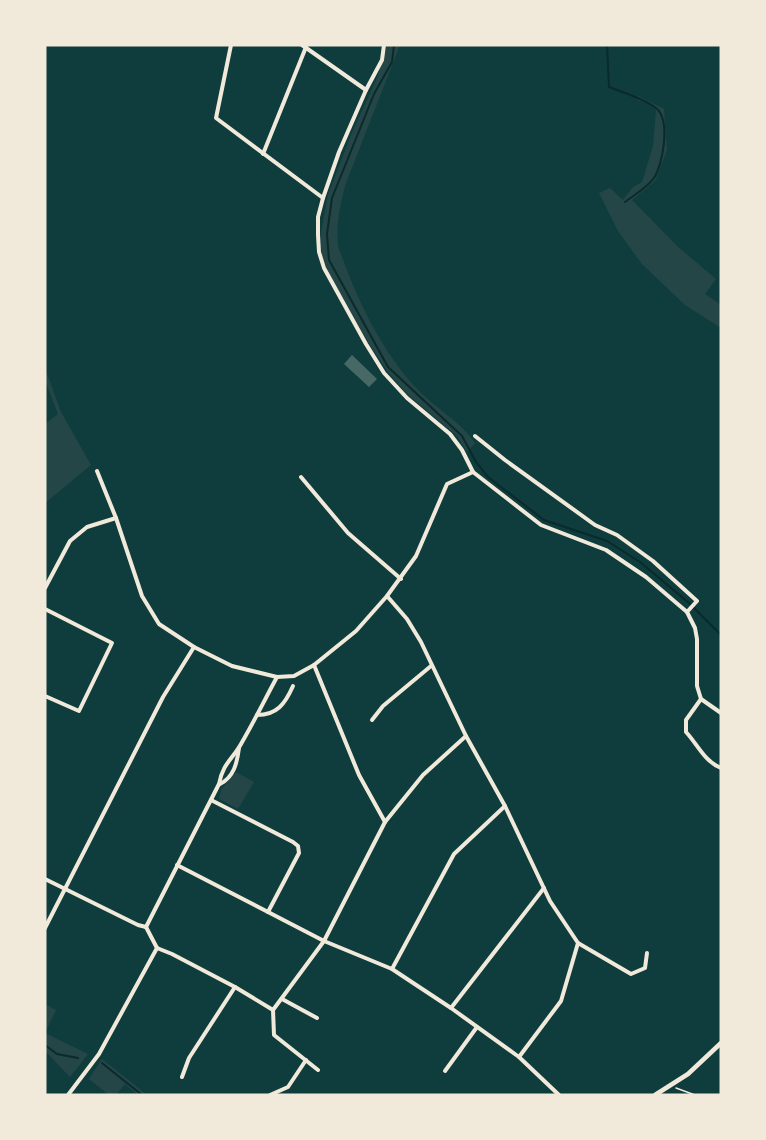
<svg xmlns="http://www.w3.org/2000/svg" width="766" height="1140" viewBox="0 0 766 1140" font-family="'PT Sans',sans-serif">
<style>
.green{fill:#244646}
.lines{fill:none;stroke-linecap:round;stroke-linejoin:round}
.stream{stroke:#0a2a2b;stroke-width:2}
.building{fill:#486865}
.path{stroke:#f1e9da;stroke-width:1.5}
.minor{stroke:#f1e9da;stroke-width:4}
.tertiary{stroke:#f1e9da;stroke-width:4.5}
</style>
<rect width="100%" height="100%" fill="#0f3d3e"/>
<g class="green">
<path d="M387 45H400L346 183C340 204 336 224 338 246 356 297 380 350 418 390 436 409 460 421 475 443L467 452 457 436 407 394 388 372 371 347 329 273 322 255 320 238 328 195 351 135 377 78Z"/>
<path d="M638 96 664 109 667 150 655 181 632 200 677 246 716 279 705 294 721 305V328L685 305 642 264 618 231 599 193 610 188 623 200 633 187 642 182 653 146 656 110 653 105 637 100Z"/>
<path d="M45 368 61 412 91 465 45 503V424L58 414 45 380Z"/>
<path d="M236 772 254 782 238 809 219 799 221 790Z"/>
<path d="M45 1004 56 1010 45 1033 88 1054 70 1077 45 1051Z"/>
<path d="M102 1059 147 1095H138L125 1084 116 1095H109L89 1079Z"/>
</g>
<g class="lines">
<g class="stream">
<path d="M394 45 392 62 374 94 332 198 327 234 329 260 388 367 462 436 476 462 488 477 544 520 607 541 640 562 689 603 721 635"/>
<path d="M607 45 609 87C624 93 643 98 656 108 671 120 663 164 654 178 648 187 634 195 625 202"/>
<path d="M45 1045 57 1054 78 1058"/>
<path d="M102 1063 142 1095"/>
</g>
</g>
<path class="building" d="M352 355 377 379 369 387 344 364Z"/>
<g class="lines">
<path class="path" d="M676 1088 695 1095"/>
<g class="minor">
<path d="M231 45 216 118 323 198"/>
<path d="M302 45 366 90"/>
<path d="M384 45 382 60 366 90 339 152 323 198 318 217V235L319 252 324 268 366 344 384 373 407 398 450 434 462 450 473 472 541 525 606 550 646 577 687 612 695 628 697 639V686L701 699 721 713"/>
<path d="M263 154 306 47"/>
<path d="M475 436 505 460 595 525 617 535 653 561 697 601 687 612"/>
<path d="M97 471 116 518 142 596 159 624 194 647 232 666 277 677 294 676 314 665 356 631 387 596 416 556 447 484 473 472"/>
<path d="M301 477 348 533 401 579"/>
<path d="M45 588 70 541 87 527 116 518"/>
<path d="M387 596 407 619 421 642 466 736 505 806 550 901 578 943 561 1001 519 1057"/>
<path d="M45 609 112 643 79 711 45 696"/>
<path d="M314 665 359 775 385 822"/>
<path d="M701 699 686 720V732C698 745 704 761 721 768"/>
<path d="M257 715C277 715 285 704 293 686"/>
<path d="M372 720 383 706 431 666"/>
<path d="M220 784C234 777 237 763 239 748"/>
<path d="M211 800 293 842 298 846 299 853 268 912"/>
<path d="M177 865 324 941 392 969 451 1008 519 1057 559 1095"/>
<path d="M45 879 138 925 146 927"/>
<path d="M146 927 219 784C223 763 232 760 241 744 254 722 265 699 277 677"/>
<path d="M146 927 157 948"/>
<path d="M45 928 163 697 194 647"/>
<path d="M578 943 631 974 645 968 647 953"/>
<path d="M157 948 172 954 235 987 273 1010 324 941 385 822 423 775 466 736"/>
<path d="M392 969 454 854 505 806"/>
<path d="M282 999 317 1018"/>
<path d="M451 1008 544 888"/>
<path d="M273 1010 274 1035 318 1070"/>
<path d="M445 1071 477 1027"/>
<path d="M182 1077 189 1058 235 987"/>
<path d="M68 1095 99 1054 157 948"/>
<path d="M270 1095 288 1087 306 1060"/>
</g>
<path class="tertiary" d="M655 1095 688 1074 721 1043"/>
</g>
<rect width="766" height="1140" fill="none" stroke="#f1e9da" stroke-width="93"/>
</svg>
